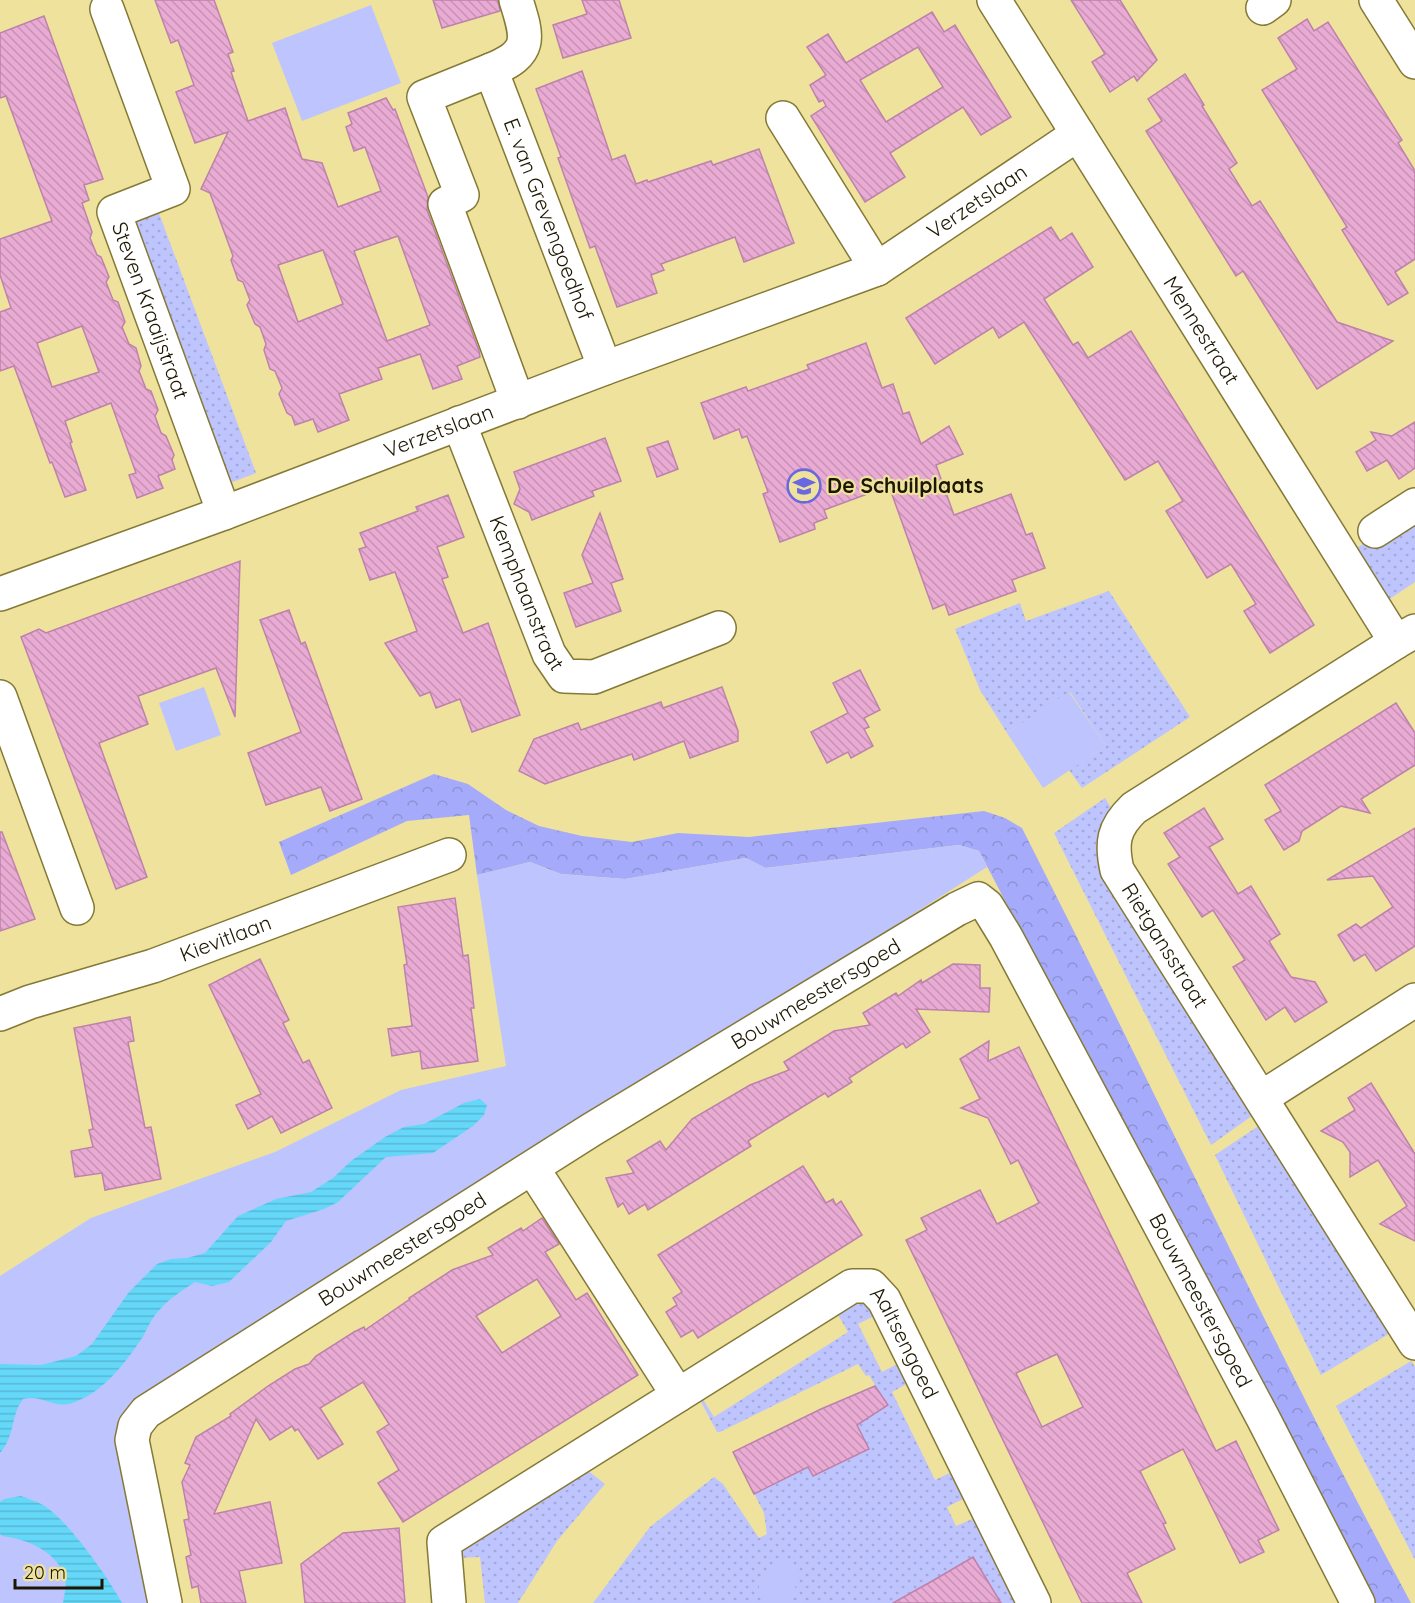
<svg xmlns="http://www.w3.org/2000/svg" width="1415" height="1603" viewBox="0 0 1415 1603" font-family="Quicksand,sans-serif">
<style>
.grass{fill:url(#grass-dots)}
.forest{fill:url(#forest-crowns)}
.park{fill:#bec4fe}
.water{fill:url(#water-rules)}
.building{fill:url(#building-back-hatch);stroke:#bd82aa;stroke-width:1.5;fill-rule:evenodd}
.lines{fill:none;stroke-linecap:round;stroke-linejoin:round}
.minor-casing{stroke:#857936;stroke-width:36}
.minor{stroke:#fff;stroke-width:33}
.labels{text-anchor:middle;stroke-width:4.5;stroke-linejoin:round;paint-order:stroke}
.street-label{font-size:21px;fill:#1c1700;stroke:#eee29d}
.poi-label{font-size:21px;font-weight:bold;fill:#1c1700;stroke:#eee29d;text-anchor:start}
</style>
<defs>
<pattern id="grass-dots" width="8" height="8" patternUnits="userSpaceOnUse" patternTransform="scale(1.5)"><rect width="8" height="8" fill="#bec4fe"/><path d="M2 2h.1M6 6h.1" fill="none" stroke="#a3a8d8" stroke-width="1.8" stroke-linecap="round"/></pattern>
<pattern id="forest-crowns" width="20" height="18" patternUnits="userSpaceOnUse" patternTransform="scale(1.5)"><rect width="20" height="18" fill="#a5abfa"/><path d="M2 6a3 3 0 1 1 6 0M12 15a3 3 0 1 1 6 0" fill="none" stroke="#8d92d4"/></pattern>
<pattern id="water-rules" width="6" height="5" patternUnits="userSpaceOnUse" patternTransform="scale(1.5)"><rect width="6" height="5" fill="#65d7f9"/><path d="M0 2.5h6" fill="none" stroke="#57b8d4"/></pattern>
<pattern id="building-back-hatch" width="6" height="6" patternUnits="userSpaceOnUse" patternTransform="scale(1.5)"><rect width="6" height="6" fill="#e9abd4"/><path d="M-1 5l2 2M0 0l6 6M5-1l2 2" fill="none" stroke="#c792b4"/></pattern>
</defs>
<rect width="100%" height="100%" fill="#eee29d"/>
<g class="grass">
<path d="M157 208 256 473 230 483 130 218Z"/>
<path d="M1415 512V582L1388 600 1355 549Z"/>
<path d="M1109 591 1190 717 1082 788 1069 770 1106 746 1070 692 1007 733 980 690 955 629 1020 603 1026 621Z"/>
<path d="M1105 798 1113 811 1100 838 1256 1113 1211 1145 1054 833Z"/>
<path d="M1263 1123 1392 1332 1321 1375 1215 1155Z"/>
<path d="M862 1298 878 1314 858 1324 882 1372 901 1362 910 1382 892 1392 935 1480 954 1471 967 1497 947 1507 956 1526 977 1517 1018 1600 1014 1603H593L650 1527 714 1477 723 1484 759 1538 767 1534 764 1513 746 1478 887 1405 869 1375 866 1376 858 1364 720 1432H717L700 1400 702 1398 714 1417 848 1332 837 1313Z"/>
<path d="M1411 1361 1415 1367V1560L1336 1406Z"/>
<path d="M582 1466 605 1484 557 1541 518 1603H485L480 1557 458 1558 460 1550Z"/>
</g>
<path class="forest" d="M434 774 468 784 506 810 539 826 582 836 632 842 678 833 749 837 984 811 1005 818 1022 828C1153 1086 1274 1349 1411 1603H1373L979 851 959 845 765 868 746 858 625 879 561 874 530 862 477 875 469 815 407 821 291 875 279 842Z"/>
<g class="park">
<path d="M371 5 401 83 302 121 272 43Z"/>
<path d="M204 687 221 735 176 751 159 703Z"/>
<path d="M1069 692 1106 746 1043 788 1007 733Z"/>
<path d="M959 845 979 851 987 867 125 1416 159 1603H0V1276L91 1218 275 1152 401 1090 506 1066 477 875 530 862 561 874 625 879 746 858 766 868Z"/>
<path d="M782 1558C805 1564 798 1589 786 1603H763C751 1587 766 1565 782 1558Z"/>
</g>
<g class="water">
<path d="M480 1099 487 1105 484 1115 473 1126 433 1153 386 1157 338 1202 324 1209 286 1221 271 1242 229 1282 212 1286 195 1282C181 1291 167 1300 156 1314 150 1321 147 1330 142 1338 125 1363 103 1393 72 1403 54 1409 41 1394 23 1399 10 1416 16 1434 0 1453V1364L41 1365 76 1356 92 1344 129 1292 157 1264 171 1259 187 1258 205 1253 238 1216 276 1199 311 1192 333 1178 351 1161 385 1137 404 1127 424 1124 464 1103Z"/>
<path d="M21 1496C28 1499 36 1501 43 1505 67 1519 108 1577 122 1603H63C64 1595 67 1587 65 1579 59 1552 27 1539 2 1536L0 1534V1502L4 1499Z"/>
</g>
<g class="building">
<path d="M155 0H214L233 52 228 54 234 71 231 72 248 121 285 108 302 159 322 163 338 207 381 191 365 147 354 151 346 127 352 124 348 113 386 98 393 110 395 109 428 197 427 210 479 351 480 357 457 366 462 379 433 389 420 354 378 368 382 379 339 394 349 420 318 432 313 419 295 425 292 416 287 413 279 394 282 388 275 371 270 369 264 350 266 344 260 327 255 324 247 305 250 300 243 282 238 280 231 260 233 256 210 193 201 189 228 132 195 143 176 92 194 85 178 40 171 43ZM398 236 430 325 387 341 354 251ZM323 250 343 304 298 322 278 265Z"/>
<path d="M433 0H498L500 11 442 28Z"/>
<path d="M582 0H619L631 38 563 58 553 25 587 14Z"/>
<path d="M1071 0H1120L1157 60 1137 81 1134 76 1110 92 1092 62 1105 54Z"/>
<path d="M932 12 944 32 955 25 1011 117 981 135 963 107 890 153 905 177 865 202 811 116 826 106 823 100 819 102 810 85 826 75 807 47 828 34 846 63ZM918 47 943 87 886 122 860 80Z"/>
<path d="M44 16 103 179 84 185 89 200 82 203 92 232 90 238 97 255 101 257 109 277 106 282 113 300 118 302 125 322 122 327 129 344 136 348 141 366 139 371 146 389 151 391 158 410 155 416 161 433 166 436 174 455 172 460 175 469 158 476 163 488 137 498 129 475 136 473 111 403 65 421 72 442 70 443 86 490 65 497 52 462 50 463 14 366 0 371V312L11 308 0 275V239L52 221 6 96 0 98V33ZM82 326 99 372 52 387 37 343Z"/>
<path d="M1307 19 1314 31 1328 22 1402 140 1398 143 1415 171V259L1395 272 1408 293 1388 305 1342 230 1347 227 1262 90 1297 69 1278 38Z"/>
<path d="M582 71 612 160 625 155 636 184 647 180 648 182 711 161 713 165 759 149 794 243 744 262 735 237 661 264 664 270 651 275 657 293 617 307 595 246 590 248 558 158 561 157 536 89Z"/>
<path d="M1185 74 1204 105 1202 106 1237 163 1229 169 1252 206 1260 201 1337 322 1393 341 1317 389 1243 271 1236 276 1146 131 1162 121 1148 99Z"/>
<path d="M1051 227 1060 241 1072 233 1093 267 1044 299 1073 345 1078 342 1088 358 1131 331 1314 625 1270 653 1244 611 1256 604 1231 564 1207 578 1166 511 1183 501 1158 461 1125 480 1024 322 999 338 993 327 935 364 906 318Z"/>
<path d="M866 343 882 388 893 384 903 414 909 412 921 444 949 426 963 454 936 465 954 515 1011 494 1026 535 1032 533 1045 568 1012 580 1016 591 949 615 945 604 933 609 889 486 824 510 827 518 814 523 815 529 780 542 763 494 768 492 747 436 742 438 739 429 714 439 701 403 746 387 748 391 809 369 807 365Z"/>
<path d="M1415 422V468L1399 479 1387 460 1367 471 1356 452 1376 440 1371 432 1392 436Z"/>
<path d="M605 438 621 481 592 491 594 496 532 520 529 512 514 504 520 489 514 472Z"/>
<path d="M668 441 678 469 657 477 647 448Z"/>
<path d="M448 495 464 537 437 547 448 577 442 579 463 633 488 623 520 715 472 732 460 699 436 708 430 692 420 696 385 643 417 631 395 572 370 580 359 549 366 547 360 533 418 511 416 507Z"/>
<path d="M600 513 623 579 611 583 621 611 576 627 564 593 593 583 582 555Z"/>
<path d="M240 561 235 717 216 668 138 696 148 724 99 743 147 877 116 889 21 637 39 629 46 633Z"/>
<path d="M289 610 301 644 305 642 362 799 330 811 321 787 266 805 248 753 301 732 260 620Z"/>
<path d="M860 670 880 710 864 718 869 727 864 729 873 746 851 758 848 752 827 763 811 732 848 713 833 683Z"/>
<path d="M722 687 738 731V741L690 758 684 741 634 760 632 754 545 784 519 771 534 739 578 723 581 730 661 702 663 708Z"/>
<path d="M1396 703 1415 733V765L1361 799 1370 813 1341 806 1302 831 1299 841 1284 850 1265 820 1281 811 1265 785Z"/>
<path d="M1204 808 1223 839 1209 847 1238 894 1251 886 1280 934 1269 941 1291 977 1315 982 1327 1002 1295 1022 1285 1007 1266 1020 1233 967 1245 960 1213 910 1202 917 1168 864 1180 857 1164 833Z"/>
<path d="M1415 828V946L1376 971 1365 954 1354 961 1338 935 1356 924 1361 928 1393 907 1373 876 1327 880Z"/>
<path d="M0 832H2L35 919 0 931Z"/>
<path d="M455 898 463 956 468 955 474 1008H471L478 1061 422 1069 420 1051 392 1056 388 1029 412 1026 404 965 407 964 398 907Z"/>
<path d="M260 959 289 1020 283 1023 303 1063 309 1060 332 1108 281 1133 272 1116 248 1129 236 1105 261 1094 209 985Z"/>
<path d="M953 964 980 965V988H990L989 1012 916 1009 930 1032 906 1048 903 1043 849 1078 852 1082 828 1097 825 1093 770 1127 748 1141 751 1146 648 1210 645 1204 629 1214 623 1203 618 1207 606 1178 634 1173 627 1161 660 1141 666 1150 692 1119 750 1085 789 1070 784 1062 834 1031 870 1025 863 1013 896 993 898 996 921 980 922 983Z"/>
<path d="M130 1017 134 1041 128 1042 145 1128 151 1127 161 1179 105 1190 102 1173 75 1177 71 1151 93 1147 89 1130 93 1129 74 1028Z"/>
<path d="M989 1041 988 1061 1019 1047 1216 1451 1236 1441 1279 1530 1258 1540 1264 1552 1240 1563 1183 1449 1140 1471 1166 1523 1163 1524 1175 1549 1127 1573 1142 1603H1082L906 1240 927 1230 921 1218 980 1190 997 1224 1039 1203 1018 1160 1011 1164 988 1118 961 1108 980 1099 960 1059ZM1057 1354 1083 1407 1042 1427 1016 1373Z"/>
<path d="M1371 1083 1415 1154V1241L1380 1224 1407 1206 1378 1160 1350 1177V1152L1343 1142 1321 1131 1355 1110 1348 1098Z"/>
<path d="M803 1166 826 1203 833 1199 836 1205 841 1201 862 1235 698 1338 693 1330 681 1337 666 1312 677 1305 673 1298 682 1292 658 1255Z"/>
<path d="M542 1218 559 1244 545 1252 576 1300 587 1293 638 1375 403 1522 378 1483 399 1470 377 1432 389 1424 363 1382 320 1408 343 1444 318 1459 298 1429 295 1431 292 1426 270 1440 256 1419 214 1514 270 1502 282 1563 239 1571 246 1603H201L198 1586 192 1588 186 1557 191 1555 184 1520 189 1519 182 1482 190 1465 185 1463 196 1437 231 1416 230 1414 268 1386 295 1369 309 1364 316 1356 354 1332 364 1327 365 1330 410 1299 409 1298 452 1270 493 1255 488 1248 521 1228 523 1231ZM537 1279 561 1316 502 1353 476 1316Z"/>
<path d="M875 1386 888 1405 857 1425 869 1449 813 1476 808 1467 754 1494 733 1452 821 1409Z"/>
<path d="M399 1528 405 1603H305L301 1564 343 1533Z"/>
<path d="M973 1557 1001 1603H893L934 1580Z"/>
</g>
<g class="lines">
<defs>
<g id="minor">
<path id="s1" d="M516 0C528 38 533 53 491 70L605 368"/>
<path id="s2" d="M994 0 1396 642 1415 631"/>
<path d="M1376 0 1415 62"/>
<path d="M1263 8 1274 0"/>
<path id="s3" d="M107 9 173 189 114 212 224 513"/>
<path d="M491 70 424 97 462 195 445 204 518 402"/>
<path d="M783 118 877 269"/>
<path id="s4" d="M459 423 549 654 564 676 594 677 719 628"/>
<path d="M1375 531 1415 505"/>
<path id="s5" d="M0 594 224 513 605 368 877 269 1078 134"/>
<path id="s6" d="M1396 642 1134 808C1113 828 1111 843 1117 870L1415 1343"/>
<path d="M0 697 77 908"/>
<path id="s7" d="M0 1014 30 1002 153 966 449 855"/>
<path d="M1261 1098 1415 1000"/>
<path d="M533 1169 678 1395"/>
<path id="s8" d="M165 1603 132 1440 135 1426 146 1412 591 1130 957 909 978 899 987 906 1006 937 1263 1418 1358 1603"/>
<path id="s9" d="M449 1603 444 1542 852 1286H871L884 1300 1034 1603"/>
</g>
</defs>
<use href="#minor" class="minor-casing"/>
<use href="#minor" class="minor"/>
</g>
<defs>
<symbol id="school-ring" viewBox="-11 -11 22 22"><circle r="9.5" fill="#eee29d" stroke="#6968e1" stroke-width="1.5"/><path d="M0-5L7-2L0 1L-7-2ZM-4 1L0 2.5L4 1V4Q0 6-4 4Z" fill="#6968e1"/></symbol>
</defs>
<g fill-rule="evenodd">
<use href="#school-ring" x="785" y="467" width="38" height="38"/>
</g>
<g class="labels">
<g class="street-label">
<text dy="7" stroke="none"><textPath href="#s5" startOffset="1056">Verzetslaan</textPath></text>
<text dy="7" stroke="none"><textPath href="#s1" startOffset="248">E. van Grevengoedhof</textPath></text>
<text dy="7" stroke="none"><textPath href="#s3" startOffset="360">Steven Kraaijstraat</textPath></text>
<text dy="7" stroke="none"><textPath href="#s2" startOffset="390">Mennestraat</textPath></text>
<text dy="7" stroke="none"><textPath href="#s5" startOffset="468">Verzetslaan</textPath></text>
<text dy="7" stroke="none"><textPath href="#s4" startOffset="183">Kemphaanstraat</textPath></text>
<text dy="7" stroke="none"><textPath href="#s7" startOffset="238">Kievitlaan</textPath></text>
<text dy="7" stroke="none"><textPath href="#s6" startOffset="468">Rietgansstraat</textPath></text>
<text dy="7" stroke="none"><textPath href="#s8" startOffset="988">Bouwmeestersgoed</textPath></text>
<text dy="7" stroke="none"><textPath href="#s8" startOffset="502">Bouwmeestersgoed</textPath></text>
<text dy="7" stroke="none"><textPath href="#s8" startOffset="1636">Bouwmeestersgoed</textPath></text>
<text dy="7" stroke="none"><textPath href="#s9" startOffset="628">Aaltsengoed</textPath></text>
</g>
<g class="poi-label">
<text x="827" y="493">De Schuilplaats</text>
</g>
</g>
<path d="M15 1579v9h87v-9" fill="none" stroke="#1c1700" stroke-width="3"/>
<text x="24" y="1579" font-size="18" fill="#1c1700" stroke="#eee29d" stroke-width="4.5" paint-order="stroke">20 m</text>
</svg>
